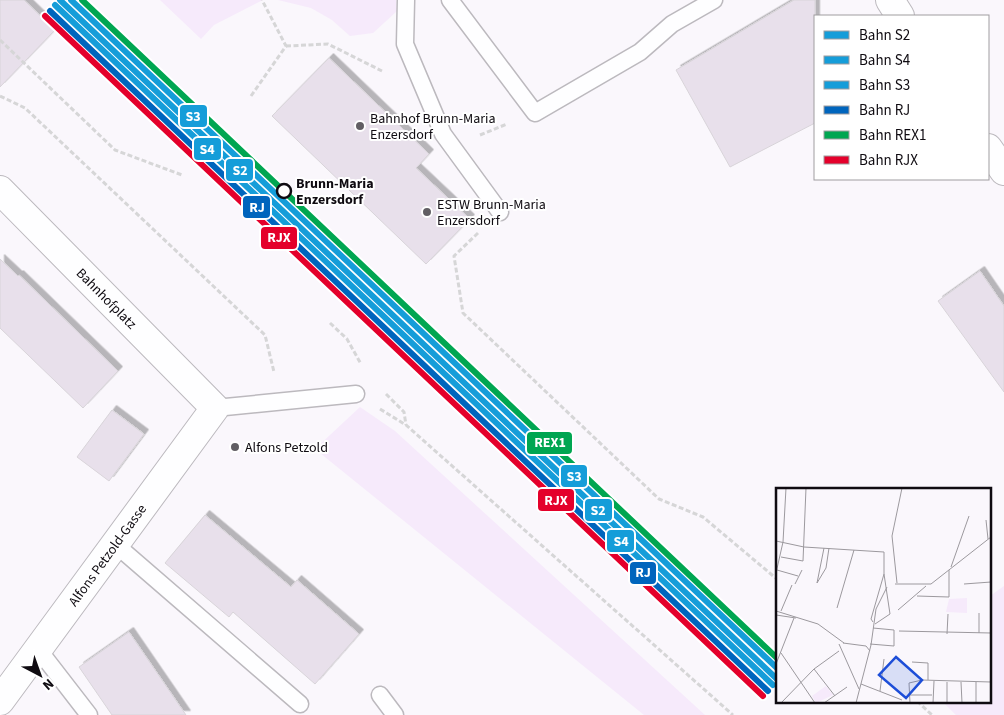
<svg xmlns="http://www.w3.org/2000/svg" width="1004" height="715" viewBox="0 0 1004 715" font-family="'Source Sans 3',sans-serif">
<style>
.green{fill:#f6eafb}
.building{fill:#e8e0eb;stroke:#d8d4d9;filter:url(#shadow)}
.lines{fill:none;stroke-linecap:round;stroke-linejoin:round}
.lane-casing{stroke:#bcb9be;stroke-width:19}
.street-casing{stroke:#bcb9be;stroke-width:30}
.path{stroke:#d6d6d7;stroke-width:3;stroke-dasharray:5 2.5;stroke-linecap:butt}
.lane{stroke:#fefeff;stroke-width:16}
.street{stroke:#fefeff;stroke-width:28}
.rail-1-casing{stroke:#fff;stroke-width:10}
.rail-2-casing{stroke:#fff;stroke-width:10}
.rail-3-casing{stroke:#fff;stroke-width:10}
.rail-4-casing{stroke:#fff;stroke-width:10}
.rail-5-casing{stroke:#fff;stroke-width:10}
.rail-6-casing{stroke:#fff;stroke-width:10}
.rail-1{stroke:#159dd9;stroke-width:6}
.rail-2{stroke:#159dd9;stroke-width:6}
.rail-3{stroke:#159dd9;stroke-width:6}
.rail-4{stroke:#0065bd;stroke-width:6}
.rail-5{stroke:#00a651;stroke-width:6}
.rail-6{stroke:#e4002b;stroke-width:6}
.poi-dot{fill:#615e63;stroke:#fff;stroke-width:2}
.stop-dot{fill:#fff;stroke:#0f0b11;stroke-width:2.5}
.labels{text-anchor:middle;stroke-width:4;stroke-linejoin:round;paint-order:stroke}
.poi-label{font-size:14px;fill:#0f0b11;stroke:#fff;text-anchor:start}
.stop-label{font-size:14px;font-weight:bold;fill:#0f0b11;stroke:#fff;text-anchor:start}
.street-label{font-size:14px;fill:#0f0b11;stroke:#fff}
.inset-road{fill:none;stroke:#9c999e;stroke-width:1}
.view{fill:#1d4ed8;fill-opacity:0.15;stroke:#1d4ed8;stroke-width:2.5}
.inset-edge{fill:none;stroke:#0f0b11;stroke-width:2.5}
.line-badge{stroke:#fff;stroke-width:2}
.badge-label{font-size:14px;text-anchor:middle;font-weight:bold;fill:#fff}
</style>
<defs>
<filter id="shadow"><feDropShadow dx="4.5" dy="-4.5" stdDeviation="0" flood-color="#0004"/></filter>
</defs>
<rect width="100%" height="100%" fill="#faf7fc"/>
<g class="green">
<path d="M160 0H263L214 25 201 39Z"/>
<path d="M278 0H396L397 11 373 33 350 36 332 20 311 8Z"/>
<path d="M360 407 395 431 705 715H644L315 449Z"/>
<path d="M1004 586V715H956L942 701H990V596Z"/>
</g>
<g class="building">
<path d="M0 0H24L55 30 0 87Z"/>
<path d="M794 0H815V123L730 167 676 70Z"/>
<path d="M329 58 429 154 416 168 470 219 426 264 272 116Z"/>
<path d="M0 259 18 276 19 275 118 371 83 408 0 328Z"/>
<path d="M980 271 1004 306V392L938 301Z"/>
<path d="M112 410 144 434 109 481 77 457Z"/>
<path d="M205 515 291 587 297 580 359 634 315 684 233 612 229 617 165 563Z"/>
<path d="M129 632 186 715H112L79 667Z"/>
</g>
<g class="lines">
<defs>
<g id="lane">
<path d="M406 0 405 44 443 134 500 212"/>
<path d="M450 0 535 113 640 52 672 24 714 0"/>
<path d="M215 408 356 394"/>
<path d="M115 544 300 704"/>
<path d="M38 649 89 715"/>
<path d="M380 695 395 715"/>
</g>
<g id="street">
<path d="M890 0 900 16"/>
<path d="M988 148 1004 171"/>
<path id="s1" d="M0 190 215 408 0 701"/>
</g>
</defs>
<use href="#lane" class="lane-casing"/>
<use href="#street" class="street-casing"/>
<g class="path">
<path d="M0 40 115 150 182 175"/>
<path d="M286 46 328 44 382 71"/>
<path d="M0 96 25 108 265 335 274 372"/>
<path d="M251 96 286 46 262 0"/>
<path d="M480 135 507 124"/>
<path d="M478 233 454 256 463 313 659 499 703 517 778 580"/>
<path d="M330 323 347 339 361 364"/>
<path d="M386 394 404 412 406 425"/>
<path d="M380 409 406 425 733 715"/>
<path d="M917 701 932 715"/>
</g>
<use href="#lane" class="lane"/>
<use href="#street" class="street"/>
<defs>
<path id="rail-1" d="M60 0 778 680"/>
<path id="rail-2" d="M55 5 773 685"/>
<path id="rail-3" d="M71 0 778 669"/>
<path id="rail-4" d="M50 11 768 691"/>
<path id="rail-5" d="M82 0 778 659"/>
<path id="rail-6" d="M45 16 763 696"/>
</defs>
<use href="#rail-1" class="rail-1-casing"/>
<use href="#rail-2" class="rail-2-casing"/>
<use href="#rail-3" class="rail-3-casing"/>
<use href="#rail-4" class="rail-4-casing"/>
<use href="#rail-5" class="rail-5-casing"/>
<use href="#rail-6" class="rail-6-casing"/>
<use href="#rail-1" class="rail-1"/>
<use href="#rail-2" class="rail-2"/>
<use href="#rail-3" class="rail-3"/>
<use href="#rail-4" class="rail-4"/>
<use href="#rail-5" class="rail-5"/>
<use href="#rail-6" class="rail-6"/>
</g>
<g class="poi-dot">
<circle cx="360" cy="126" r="5"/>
<circle cx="427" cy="212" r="5"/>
<circle cx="235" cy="447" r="5"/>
</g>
<circle class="stop-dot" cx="284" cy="191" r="7"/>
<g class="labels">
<g class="poi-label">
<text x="370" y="123">Bahnhof Brunn-Maria<tspan x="370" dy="16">Enzersdorf</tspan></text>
<text x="437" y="209">ESTW Brunn-Maria<tspan x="437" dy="16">Enzersdorf</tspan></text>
<text x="245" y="452">Alfons Petzold</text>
</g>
<g class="stop-label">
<text x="296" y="188">Brunn-Maria<tspan x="296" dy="16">Enzersdorf</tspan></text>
</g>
<g class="street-label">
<text dy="5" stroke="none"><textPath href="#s1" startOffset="152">Bahnhofplatz</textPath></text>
<text transform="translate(107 555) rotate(-54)" y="5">Alfons Petzold-Gasse</text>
</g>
</g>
<g transform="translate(776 488)">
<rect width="215" height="215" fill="#faf7fc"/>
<path d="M191 110V125L170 124 173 111ZM50 198 57 207 40 215 36 208Z" fill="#f6eafb"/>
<path class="inset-road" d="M210 32 212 51M0 53 28 59 108 64V86L95 131 97 134M48 60 41 95 50 80 53 60M5 69 27 73 30 0M175 79 193 28M1 82 22 88M0 85 7 54 10 0M121 95 116 48 126 0M19 96 26 82M119 96H155L215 49M188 96 215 94M141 108 173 109V82M61 120 78 62M122 122 150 98M0 123 42 136 68 155M5 123 16 97M0 127 20 130M99 136 114 126 108 86M123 143 215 145M203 145V125M171 146 172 126M67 155 90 158 94 163M63 156 83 201M94 156 118 158V142L97 140M5 165 39 215M136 174 152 175V192M0 176 18 130M38 181 59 208M171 194V215M185 194 186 215M85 196 126 212M104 203 108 171M134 207H156M5 215 38 181 63 163M48 215 71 199M80 215 95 157 100 121 111 99M134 215 133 195 146 192 215 194M157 215 158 193M200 215V194"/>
<path class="view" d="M120 169 146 192 130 210 103 187Z"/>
<rect width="215" height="215" class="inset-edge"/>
</g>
<g class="line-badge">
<rect x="179" y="104" width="29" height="24" rx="5" fill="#159dd9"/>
<rect x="193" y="137" width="29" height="24" rx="5" fill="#159dd9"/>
<rect x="225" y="158" width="29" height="24" rx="5" fill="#159dd9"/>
<rect x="242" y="195" width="29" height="24" rx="5" fill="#0065bd"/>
<rect x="260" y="226" width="38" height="24" rx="5" fill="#e4002b"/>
<rect x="526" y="431" width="47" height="24" rx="5" fill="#00a651"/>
<rect x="560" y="464" width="28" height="24" rx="5" fill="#159dd9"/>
<rect x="537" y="488" width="38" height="24" rx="5" fill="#e4002b"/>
<rect x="584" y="498" width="29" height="24" rx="5" fill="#159dd9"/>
<rect x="606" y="529" width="29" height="24" rx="5" fill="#159dd9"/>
<rect x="629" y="561" width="28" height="24" rx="5" fill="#0065bd"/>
</g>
<g class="badge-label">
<text x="193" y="121">S3</text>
<text x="207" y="154">S4</text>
<text x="240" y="175">S2</text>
<text x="257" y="212">RJ</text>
<text x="279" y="242">RJX</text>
<text x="550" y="447">REX1</text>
<text x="574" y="481">S3</text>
<text x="556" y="505">RJX</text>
<text x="598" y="515">S2</text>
<text x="621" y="546">S4</text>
<text x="643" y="577">RJ</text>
</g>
<rect x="814" y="15" width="175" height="165" fill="#ffffff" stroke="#9f9da0"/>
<rect x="824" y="31" width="25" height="8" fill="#159dd9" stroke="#9f9da0"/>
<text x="859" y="40" font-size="15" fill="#0f0b11">Bahn S2</text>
<rect x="824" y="56" width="25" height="8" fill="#159dd9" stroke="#9f9da0"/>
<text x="859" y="65" font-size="15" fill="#0f0b11">Bahn S4</text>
<rect x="824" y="81" width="25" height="8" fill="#159dd9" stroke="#9f9da0"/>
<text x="859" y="90" font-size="15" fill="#0f0b11">Bahn S3</text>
<rect x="824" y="106" width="25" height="8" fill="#0065bd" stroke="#9f9da0"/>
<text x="859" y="115" font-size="15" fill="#0f0b11">Bahn RJ</text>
<rect x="824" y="131" width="25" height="8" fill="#00a651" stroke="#9f9da0"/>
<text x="859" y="140" font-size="15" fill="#0f0b11">Bahn REX1</text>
<rect x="824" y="156" width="25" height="8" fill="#e4002b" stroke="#9f9da0"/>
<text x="859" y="165" font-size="15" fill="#0f0b11">Bahn RJX</text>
<g transform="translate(40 675) rotate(139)" stroke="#ffffff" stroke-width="4" paint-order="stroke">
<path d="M0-4L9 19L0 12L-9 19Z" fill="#0f0b11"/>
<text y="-8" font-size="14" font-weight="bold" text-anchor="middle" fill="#0f0b11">N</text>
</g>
</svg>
